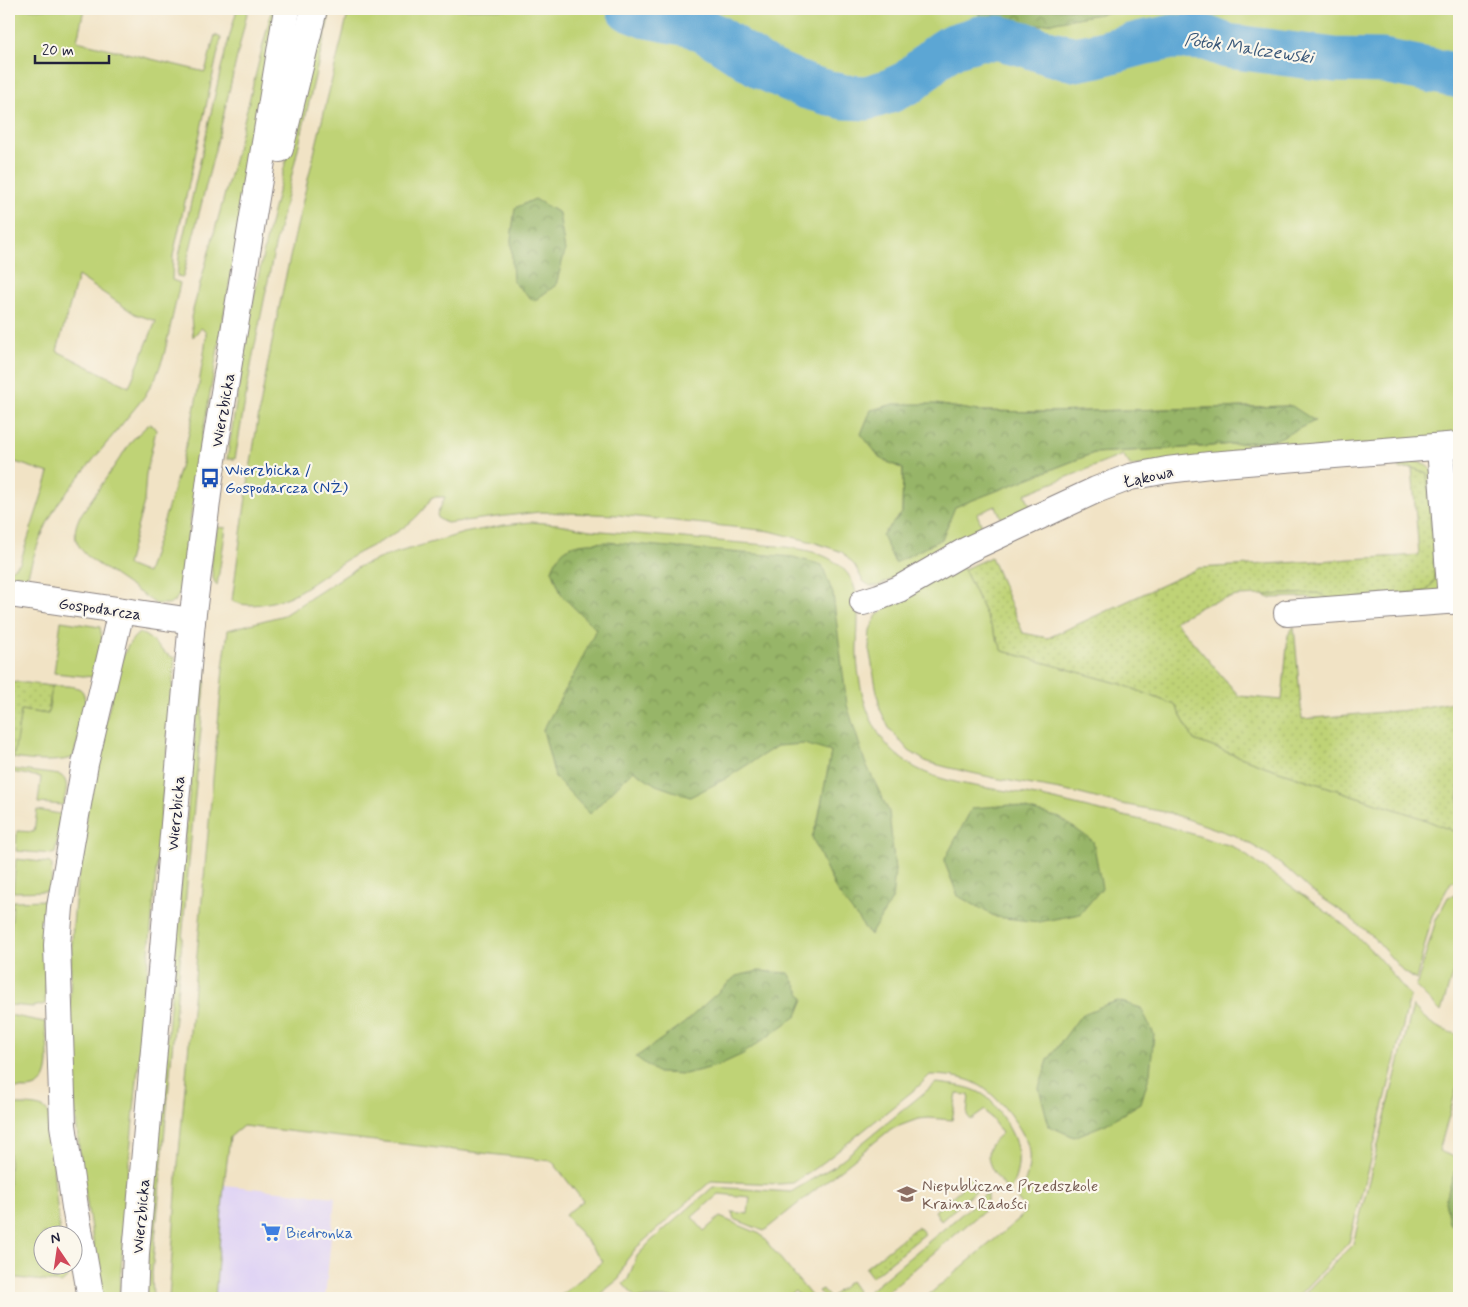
<svg xmlns="http://www.w3.org/2000/svg" width="1468" height="1307" viewBox="0 0 1468 1307" font-family="Mynerve,sans-serif">
<style>
.built{fill:#e0d4f4}
.grass{fill:#bfd376;stroke:#707a58;fill-rule:evenodd}
.forest{fill:url(#forest-crowns);stroke:#5c6c51}
.park{fill:url(#park-dots);stroke:#707a58}
.lines{fill:none;stroke-linecap:round;stroke-linejoin:round}
.river{stroke:#5ca6d4;stroke-width:45}
.minor-casing{stroke:#8a8280;stroke-width:28}
.minor{stroke:#fff;stroke-width:26}
.labels{text-anchor:middle;stroke-width:4.5;stroke-linejoin:round;paint-order:stroke}
.street-label{font-size:16px;fill:#22223b;stroke:#fbf7ec}
.transit-label{font-size:16px;fill:#164399;stroke:#fbf7ec;text-anchor:start}
.education-label{font-size:16px;fill:#785e54;stroke:#fbf7ec;text-anchor:start}
.shop-label{font-size:16px;fill:#366cbe;stroke:#fbf7ec;text-anchor:start}
.water-label{font-size:18px;font-style:italic;fill:#395778;stroke:#fbf7ec}
</style>
<defs>
<pattern id="forest-crowns" width="20" height="18" patternUnits="userSpaceOnUse" patternTransform="scale(1.25)"><rect width="20" height="18" fill="#97b567"/><path d="M2 6a3 3 0 1 1 6 0M12 15a3 3 0 1 1 6 0" fill="none" stroke="#7b9356"/></pattern>
<pattern id="park-dots" width="8" height="8" patternUnits="userSpaceOnUse" patternTransform="scale(1.25)"><rect width="8" height="8" fill="#bfd376"/><path d="M2 2h.1M6 6h.1" fill="none" stroke="#a4b567" stroke-width="1.8" stroke-linecap="round"/></pattern>
</defs>
<rect width="100%" height="100%" fill="#fbf7ec"/>
<filter id="ink" filterUnits="userSpaceOnUse"><feTurbulence type="fractalNoise" baseFrequency=".02" numOctaves="2"/><feDisplacementMap in="SourceGraphic" scale="10" xChannelSelector="R" yChannelSelector="G"/><feConvolveMatrix kernelMatrix="1 2 1 2 8 2 1 2 1" color-interpolation-filters="sRGB"/></filter>
<filter id="wash" filterUnits="userSpaceOnUse"><feTurbulence type="fractalNoise" baseFrequency=".0096" numOctaves="4" result="noise"/><feDisplacementMap in="SourceGraphic" scale="20" xChannelSelector="R" yChannelSelector="G"/><feGaussianBlur stdDeviation="1.12" result="paint"/><feColorMatrix in="noise" values="0 0 0 0 0 0 0 0 0 0 0 0 0 0 0 0 0 1.4 0 .05"/><feComposite in="paint" operator="in"/></filter>
<g filter="url(#wash)">
<rect width="100%" height="100%" fill="#f1e3c5"/>
<path class="built" d="M224 1185 335 1197 325 1298H215Z"/>
<g class="grass">
<path d="M9 9H84L77 41 205 72 215 35 221 38 173 256 172 280 180 283 164 355 156 377 144 397 59 502C44 526 35 550 27 578L9 575V571L20 563 49 473 9 460ZM78 276 135 314 156 321 129 387 57 351Z"/>
<path d="M237 9H248L221 126 183 277 177 276 179 256 221 68Z"/>
<path d="M272 9H278L203 433 187 543 183 588 175 601 170 604H156L89 558C75 544 71 535 80 516L133 439 148 425 151 424 156 430 146 474 144 502 127 565 147 573C167 511 188 449 199 385 201 367 206 349 206 332L201 328 193 337 191 317 235 157Z"/>
<path d="M324 9H331L275 246 253 355 235 459H227L252 306 268 232Z"/>
<path d="M349 9H1459V436L1131 466 1123 455 1025 494 1032 509 1003 522 996 506 977 514 985 534 878 586H870L863 581 855 566 842 552 816 543 770 531 619 515 539 512 447 523 439 519 437 515 445 497H432C411 532 379 540 346 560 330 570 305 590 288 597 272 603 247 609 232 601 242 525 252 449 266 373 289 251 320 130 349 9ZM935 404 978 411 1045 412 1291 406 1275 440 1200 447 1094 453 954 507 942 539 882 535 902 513 903 469 881 459Z"/>
<path d="M1399 461C1413 460 1428 461 1435 476L1442 582C1440 588 1439 593 1432 596L1336 603H1324L1307 597 1269 598 1264 595 1318 593 1331 600 1427 591 1435 579 1427 473 1412 468 1399 469Z"/>
<path d="M1459 462V557L1454 477 1456 465Z"/>
<path d="M531 522 558 524 590 530 777 546C802 549 830 552 847 573 864 594 856 632 857 657 859 692 869 730 896 754 930 785 983 786 1026 794 1055 799 1084 808 1114 814 1148 821 1180 829 1213 841 1220 843 1227 844 1234 847 1240 850 1246 855 1251 859 1263 867 1275 876 1287 884 1303 896 1320 907 1336 919 1364 940 1389 968 1410 997L1376 1137 1349 1242 1296 1298H925L1020 1218 1026 1210 1017 1199C1026 1185 1033 1160 1027 1143 1019 1123 995 1092 975 1083 963 1077 944 1075 930 1075L919 1086 824 1162 793 1183 779 1184 711 1181 636 1248 626 1261 619 1279 595 1298H558L603 1261 565 1215 583 1201 552 1161 243 1126 230 1137 224 1185 215 1298H169L178 1164 223 668 228 630 284 615 360 566 392 554 464 533 504 525Z"/>
<path d="M217 527 226 528 217 586C206 571 215 544 217 527Z"/>
<path d="M958 562 964 569 1003 651 1121 684 1175 705 1194 740 1273 769 1416 816 1457 832 1459 824V880L1451 882 1432 916 1416 980 1403 971 1372 936 1343 912 1310 890 1287 869 1262 851 1236 836 1170 813 1111 802 1076 793 994 778 950 768 927 762 909 751 889 728 880 709 869 648 870 630 877 615 898 598Z"/>
<path d="M61 621 100 627 102 638 93 677 54 673Z"/>
<path d="M139 633C154 637 160 654 175 658L147 975 129 1162 119 1298H103C89 1219 75 1139 71 1058 66 943 79 827 107 716 114 692 118 649 139 633Z"/>
<path d="M201 662H207L152 1273 153 1298H146L147 1265Z"/>
<path d="M52 686C60 686 73 685 80 689 93 697 76 745 73 758 52 763 34 761 13 758L21 710 48 714Z"/>
<path d="M12 769 60 775C71 782 65 794 63 805L38 803 41 777 11 772Z"/>
<path d="M37 810 60 814 62 816 55 853 52 854 16 851 17 831 34 832Z"/>
<path d="M16 859 50 863 52 865 51 891 13 892Z"/>
<path d="M1459 894V952L1441 1012 1416 987 1436 920 1448 897Z"/>
<path d="M48 900 45 1004 33 1007 9 1005V958L13 901Z"/>
<path d="M1413 1006C1428 1023 1437 1029 1459 1035V1080L1439 1151 1459 1159V1298H1300L1353 1244Z"/>
<path d="M9 1015 45 1022C46 1040 56 1082 33 1088 26 1090 16 1088 9 1088Z"/>
<path d="M936 1083C953 1085 974 1086 988 1098 993 1102 996 1109 1000 1114 1019 1140 1025 1163 1009 1192 999 1179 981 1162 991 1144 994 1140 999 1136 1002 1133L985 1110 971 1120 967 1115 969 1095 957 1094 952 1120 929 1118 918 1119 891 1129 764 1231 734 1219 732 1212 748 1214 750 1197 719 1194 692 1217 704 1231 720 1217 760 1234 813 1298H801L795 1291 786 1298H636L623 1284 628 1279 637 1256 650 1242 713 1187 791 1192 834 1166Z"/>
<path d="M9 1105C17 1105 40 1104 46 1110 50 1114 51 1121 52 1126L54 1178 60 1234H42V1264L69 1265C71 1272 68 1279 61 1283L9 1277Z"/>
<path d="M970 1177 978 1189 941 1221 935 1211 961 1189 959 1186Z"/>
<path d="M987 1193V1208L880 1298H861Z"/>
<path d="M850 1281 857 1291 848 1298H824L818 1291 822 1289 830 1298Z"/>
</g>
<g class="forest">
<path d="M977 9H1126L1034 26H984Z"/>
<path d="M535 199 559 213 565 251 556 285 534 301 513 282 511 239 515 208Z"/>
<path d="M894 404H935L978 411 1045 412 1292 406 1315 421 1275 440 1200 447 1094 453 955 507 942 539 895 563 882 535 902 513 903 469 881 459 861 434 871 410Z"/>
<path d="M607 542 793 557 822 565 833 594 847 705 865 762 889 812 895 870 892 900 870 935 836 890 812 837 818 820 831 752 804 744 777 746 725 779 690 797 656 785 633 770 590 814 555 777 543 730 579 665 596 629 562 596 552 570C563 540 579 544 607 542Z"/>
<path d="M1011 805 1060 818 1093 841 1102 888 1080 914 1039 922 996 917 958 896 944 861 972 808Z"/>
<path d="M759 971 789 973 804 999 797 1016 743 1054 717 1066 685 1074 658 1073 636 1057 683 1024 736 976Z"/>
<path d="M1118 1001 1141 1008 1154 1034 1150 1073 1141 1103 1106 1124 1074 1137 1049 1126 1039 1088 1048 1060 1081 1015 1105 1005Z"/>
<path d="M1455 1171 1459 1173V1229L1449 1223 1445 1201Z"/>
</g>
<g class="park">
<path d="M1412 468 1427 473 1435 579 1427 591 1331 600 1318 593 1237 596 1206 604 1175 621 1239 696 1282 700 1288 635 1294 626 1302 719 1407 710 1459 701V824L1458 833 1416 816 1273 769 1194 740 1175 705 1121 684 1003 651 964 569 991 557 1023 633 1048 638 1199 568 1419 555Z"/>
<path d="M9 681 52 686 48 714 21 710 14 755 9 754Z"/>
<path d="M918 1226 925 1234 872 1277 865 1268Z"/>
</g>
<g class="lines">
<path class="river" d="M629 9 647 16 693 25 716 37 764 68 807 87 844 97 867 98 890 91 909 82 939 55 953 46 980 38H999L1024 44 1050 53 1075 59 1097 55 1142 43 1173 37 1206 38 1227 46 1335 60 1383 61 1459 76"/>
</g>
</g>
<g filter="url(#ink)">
<g class="lines">
<defs>
<g id="minor">
<path d="M280 149 314 9"/>
<path d="M1440 447 1451 601"/>
<path d="M9 594 192 621"/>
<path d="M863 602 879 597 899 589 967 550 1096 490 1130 477 1167 470 1210 465 1459 445"/>
<path d="M1287 613 1459 600"/>
<path d="M91 1298 75 1207 63 1125 57 945 60 907 85 764 121 611"/>
<path d="M134 1298 136 1253 192 621 210 478 287 9"/>
</g>
</defs>
<use href="#minor" class="minor-casing"/>
<use href="#minor" class="minor"/>
</g>
</g>
<defs>
<symbol id="bus-bare" viewBox="-9 -9 18 18"><path d="M-5-6H5V4H4V6H2V4H-2V6H-4V4H-5ZM-3.5-4V0h7V-4ZM-3.5 1.2v1.5H-2V1.2ZM2 1.2v1.5H3.5V1.2Z" fill="#1a4fb4" stroke="#fbf7ec" stroke-width="2.5" paint-order="stroke"/></symbol>
<symbol id="school-bare" viewBox="-9 -9 18 18"><path d="M0-5L7-2L0 1L-7-2ZM-4 1L0 2.5L4 1V4Q0 6-4 4Z" fill="#8d6e63" stroke="#fbf7ec" stroke-width="2.5" paint-order="stroke"/></symbol>
<symbol id="supermarket-bare" viewBox="-9 -9 18 18"><path d="M-6-5.5h2.5l.6 2H6L4.5 2H-2.5L-4.4-4H-6ZM-1.5 3.2a1.3 1.3 0 1 0 .1 0ZM3 3.2a1.3 1.3 0 1 0 .1 0Z" fill="#3f7fe0" stroke="#fbf7ec" stroke-width="2.5" paint-order="stroke"/></symbol>
</defs>
<g fill-rule="evenodd">
<use href="#bus-bare" x="196" y="464" width="28" height="28"/>
<use href="#school-bare" x="893" y="1180" width="28" height="28"/>
<use href="#supermarket-bare" x="257" y="1218" width="28" height="28"/>
</g>
<g class="labels">
<g class="street-label">
<text transform="translate(222 410) rotate(-80)" y="6">Wierzbicka</text>
<text transform="translate(1148 476) rotate(-13)" y="6">Łąkowa</text>
<text transform="translate(100 608) rotate(8)" y="6">Gospodarcza</text>
<text transform="translate(175 813) rotate(-85)" y="6">Wierzbicka</text>
<text transform="translate(140 1216) rotate(-85)" y="6">Wierzbicka</text>
</g>
<g class="transit-label">
<text x="225" y="475">Wierzbicka /<tspan x="225" dy="18">Gospodarcza (NŻ)</tspan></text>
</g>
<g class="education-label">
<text x="922" y="1191">Niepubliczne Przedszkole<tspan x="922" dy="18">Kraina Radości</tspan></text>
</g>
<g class="shop-label">
<text x="286" y="1238">Biedronka</text>
</g>
<g class="water-label">
<text transform="translate(1249 48) rotate(8)" y="6">Potok Malczewski</text>
</g>
</g>
<rect width="1468" height="1307" fill="none" stroke="#fbf7ec" stroke-width="30"/>
<g transform="translate(58 1250) rotate(347)"><circle r="24" fill="#fbf7ec" stroke="#a4a2a5"/>
<path d="M0-4L9 19L0 12L-9 19Z" fill="#d1495b"/>
<text y="-8" font-size="14" font-weight="bold" text-anchor="middle" fill="#22223b">N</text>
</g>
<path d="M35 55v8h74v-8" fill="none" stroke="#22223b" stroke-width="2.5"/>
<text x="42" y="55" font-size="15" fill="#22223b" stroke="#fbf7ec" stroke-width="4" paint-order="stroke">20 m</text>
</svg>
